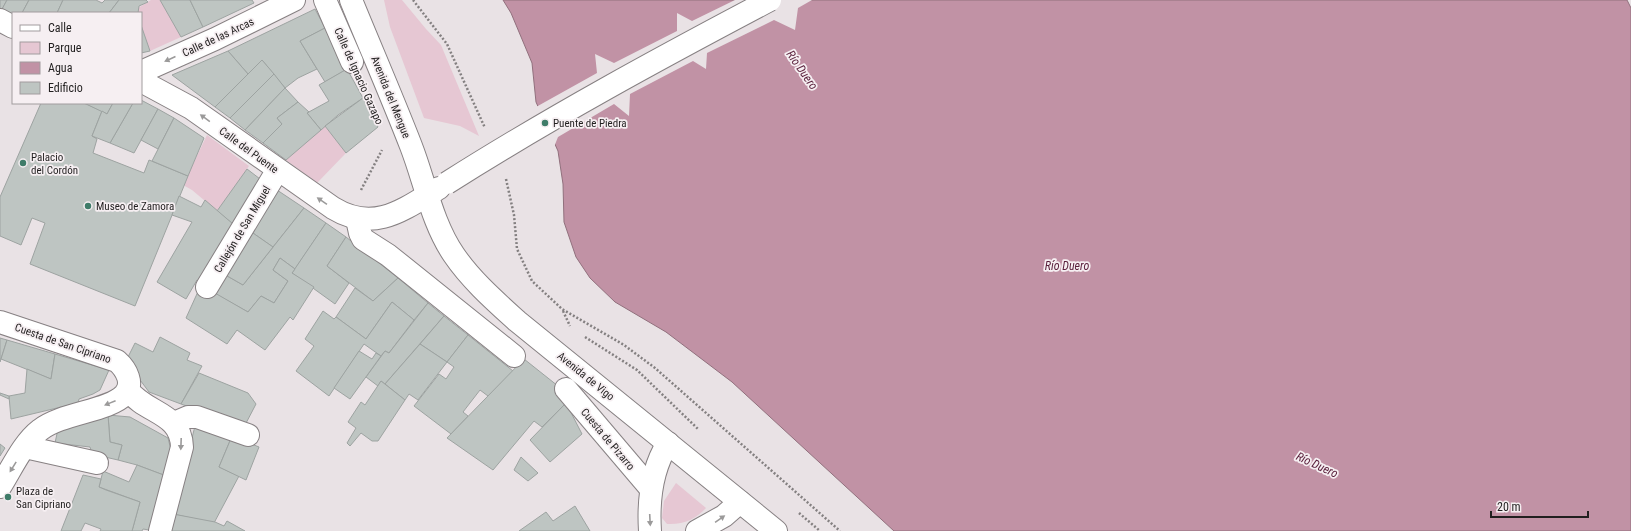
<svg xmlns="http://www.w3.org/2000/svg" width="1631" height="531" viewBox="0 0 1631 531" font-family="'Roboto Condensed',sans-serif">
<style>
.green{fill:#e6c7d3}
.water{fill:#c192a5;stroke:#91707d}
.pier{fill:#e9e2e5}
.building{fill:#bec5c2;stroke:#9da3a1}
.lines{fill:none;stroke-linecap:round;stroke-linejoin:round}
.minor-casing{stroke:#878183;stroke-width:24}
.path{stroke:#848081;stroke-width:2.5;stroke-dasharray:2 2;stroke-linecap:butt}
.minor{stroke:#fff;stroke-width:22}
.minor-bridge-casing{stroke:#878183;stroke-width:24;stroke-linecap:butt}
.minor-bridge{stroke:#fff;stroke-width:22}
.oneway{fill:#9b9a9a}
.poi-dot{fill:#3f7c69;stroke:#f6eff2;stroke-width:1.5}
.labels{text-anchor:middle;stroke-width:3.5;stroke-linejoin:round;paint-order:stroke}
.street-label{font-size:11px;fill:#211f1f;stroke:#f6eff2}
.poi-label{font-size:11px;fill:#211f1f;stroke:#f6eff2;text-anchor:start}
.water-label{font-size:12px;font-style:italic;fill:#591f3b;stroke:#f6eff2}
</style>
<rect width="100%" height="100%" fill="#e9e2e5"/>
<g class="green">
<path d="M151 0H160L181 37 150 51 141 25V13H138V8Z"/>
<path d="M384 0H402L426 29 441 45 479 136 460 126 424 118 390 27Z"/>
<path d="M325 126 346 153 317 183 286 160Z"/>
<path d="M207 135 249 166 217 211 192 190 183 185Z"/>
<path d="M676 483 706 508C696 519 683 525 667 524L662 518 664 501Z"/>
</g>
<path class="water" d="M503 0H1627L1631 8V531H894L732 382 666 332 615 302 590 278 576 257 564 222 563 184 558 151 536 102 532 63 511 13Z"/>
<path class="pier" d="M735 0H812L798 8 795 30 774 20 707 53 706 69 693 61 630 94 629 116 614 104 558 137 554 147 536 107 597 73 595 54 614 63 677 31V13L692 21Z"/>
<g class="building">
<path d="M0 0H7L1 11 0 10Z"/>
<path d="M7 0H29L22 13H13V17L1 11Z"/>
<path d="M29 0H63L57 13H22Z"/>
<path d="M63 0H96L102 3 105 0H119L109 13H57Z"/>
<path d="M119 0H146L148 2 139 6 138 13H109Z"/>
<path d="M160 0H190L203 27 181 37Z"/>
<path d="M190 0H252L254 3 203 27Z"/>
<path d="M315 9 325 28 300 41 317 69 298 78 285 88 262 60 248 74 228 51Z"/>
<path d="M141 25 150 51 141 53Z"/>
<path d="M325 28 347 69 325 82 300 41Z"/>
<path d="M228 51 248 74 215 107 172 75Z"/>
<path d="M262 60 274 74 230 118 215 107Z"/>
<path d="M347 69 363 98 338 115 321 130 307 113 329 101 319 85Z"/>
<path d="M274 74 285 88 245 130 230 118Z"/>
<path d="M285 88 298 102 277 118 282 124 263 143 245 130Z"/>
<path d="M363 98 378 127 346 153 325 126Z"/>
<path d="M141 100 158 109 134 153 110 143 133 103H141Z"/>
<path d="M298 102 309 112 307 113 321 130 286 160 263 143 282 124 277 118Z"/>
<path d="M41 103H84L102 111 92 136 97 139 93 153 144 173 149 160 188 176 135 306 30 264 45 223 32 218 21 245 0 236V197Z"/>
<path d="M84 103H113L107 114Z"/>
<path d="M113 103H133L110 143 92 136 102 111 107 114Z"/>
<path d="M158 109 174 118 158 149 141 140Z"/>
<path d="M174 118 204 138 188 176 152 161Z"/>
<path d="M247 169 264 182 233 224 217 211Z"/>
<path d="M277 190 304 208 273 247 250 231Z"/>
<path d="M179 196 201 207 205 200 233 224 201 285 197 280 186 299 157 282 192 222 172 215Z"/>
<path d="M304 208 326 223 295 269 280 258 273 270 288 281 274 303 261 296 248 312 212 292 222 273 243 285Z"/>
<path d="M326 223 346 237 327 266 349 283 335 304 292 273Z"/>
<path d="M250 231 273 247 243 285 222 273Z"/>
<path d="M346 237 398 278 373 301 327 266Z"/>
<path d="M280 258 295 269 292 273 314 287 293 320 290 317 265 350 237 330 227 344 186 318 201 285 248 312 261 296 274 303 288 281 273 270Z"/>
<path d="M398 278 428 303 414 320 392 302 366 339 336 317 355 288 373 301Z"/>
<path d="M392 302 414 320 389 353 385 351 381 356 364 344 329 396 296 371 314 346 305 339 323 311 334 319 336 317 366 339Z"/>
<path d="M428 303 444 316 385 384 381 381 378 386 366 377 385 351 389 353Z"/>
<path d="M444 316 468 335 447 362 420 344Z"/>
<path d="M468 335 513 371 488 396 480 390 463 412 468 416 451 434 414 406 439 374 446 379 454 367 447 362Z"/>
<path d="M160 337 190 353 187 360 202 366 181 404 149 392 126 361 135 343 153 352Z"/>
<path d="M0 338 7 340 0 362Z"/>
<path d="M7 340 55 354 51 379 1 359Z"/>
<path d="M420 344 447 362 418 400 409 394 405 400 385 384Z"/>
<path d="M359 351 372 359 376 353 381 356 350 399 334 388Z"/>
<path d="M55 354 109 370 100 390 93 394 79 399 78 403 11 419 9 396 25 393 27 369 51 379Z"/>
<path d="M524 359 558 386 566 403 542 427 534 421 493 470 447 438Z"/>
<path d="M199 373 248 393 256 404 244 427 181 404Z"/>
<path d="M381 381 405 400 378 441H372L361 433 350 446 347 443 356 428 348 422 361 402 365 405Z"/>
<path d="M0 393 9 396V399L0 395Z"/>
<path d="M566 403 582 434 550 462 530 440Z"/>
<path d="M108 415 130 417 168 438 173 458 169 477 137 465 118 460 122 445 110 442Z"/>
<path d="M108 415 110 442 122 445 118 460 92 454 90 447 55 443 58 429Z"/>
<path d="M195 426 232 436 219 467 239 476 214 523 173 514Z"/>
<path d="M232 436 259 447 246 480 219 467Z"/>
<path d="M0 444 5 448 0 456Z"/>
<path d="M521 457 538 473 528 481 514 470Z"/>
<path d="M137 465 169 477 155 531 143 529 142 531H132L140 502 99 487 103 471 129 482Z"/>
<path d="M83 475 101 479 99 487 106 490 140 502 132 531H100L101 529 85 523 81 531H61Z"/>
<path d="M575 506 590 531H519L546 512 553 521Z"/>
<path d="M173 514 215 522 224 526 227 521 245 531H169Z"/>
</g>
<g class="lines">
<defs>
<g id="minor">
<path d="M325 0 352 62"/>
<path d="M351 0C371 49 392 97 411 146 425 182 432 223 454 255 471 280 495 301 517 321L776 531"/>
<path d="M0 20 13 27"/>
<path d="M141 72 215 39 294 0"/>
<path d="M141 81 191 108 333 208C374 233 403 210 439 188"/>
<path d="M357 219 360 233 363 239 388 255 514 356"/>
<path d="M207 287 277 171"/>
<path d="M0 322 117 361C126 369 135 384 124 395 109 411 61 413 40 430 23 443 12 468 0 487"/>
<path d="M566 389 651 489"/>
<path d="M128 390C146 414 181 412 182 447L160 531"/>
<path d="M174 423 188 417H197L248 435"/>
<path d="M25 447 97 463"/>
<path d="M650 531C648 500 651 470 668 443"/>
<path d="M697 531 724 516 740 502"/>
</g>
</defs>
<use href="#minor" class="minor-casing"/>
<g class="path">
<path d="M413 0 447 44 485 128"/>
<path d="M506 179 514 215 517 249 532 281 562 309 624 345 655 368 840 531"/>
<path d="M361 190 382 150"/>
<path d="M563 311 570 326"/>
<path d="M585 337 637 370 698 429"/>
<path d="M799 513 820 531"/>
</g>
<use href="#minor" class="minor"/>
<defs>
<path id="minor-bridge" d="M447 183C551 117 660 58 770 0"/>
</defs>
<use href="#minor-bridge" class="minor-bridge-casing"/>
<use href="#minor-bridge" class="minor-bridge"/>
</g>
<defs><path id="oneway-solid" d="M-6-.8H1V-3.2L6.5 0L1 3.2V.8H-6Z"/></defs>
<g class="oneway">
<use href="#oneway-solid" transform="translate(170 59) rotate(156)"/>
<use href="#oneway-solid" transform="translate(205 118) rotate(-144)"/>
<use href="#oneway-solid" transform="translate(322 201) rotate(-146)"/>
<use href="#oneway-solid" transform="translate(110 403) rotate(158)"/>
<use href="#oneway-solid" transform="translate(181 444) rotate(92)"/>
<use href="#oneway-solid" transform="translate(13 467) rotate(122)"/>
<use href="#oneway-solid" transform="translate(720 519) rotate(-35)"/>
<use href="#oneway-solid" transform="translate(650 520) rotate(87)"/>
</g>
<g class="poi-dot">
<circle cx="545" cy="123" r="4"/>
<circle cx="23" cy="163" r="4"/>
<circle cx="88" cy="206" r="4"/>
<circle cx="8" cy="497" r="4"/>
</g>
<g class="labels">
<g class="street-label">
<text transform="translate(218 37) rotate(-25)" y="4">Calle de las Arcas</text>
<text transform="translate(359 76) rotate(66)" y="4">Calle de Ignacio Gazapo</text>
<text transform="translate(391 97) rotate(68)" y="4">Avenida del Mengue</text>
<text transform="translate(249 150) rotate(36)" y="4">Calle del Puente</text>
<text transform="translate(242 229) rotate(-59)" y="4">Callejón de San Miguel</text>
<text transform="translate(63 343) rotate(19)" y="4">Cuesta de San Cipriano</text>
<text transform="translate(586 376) rotate(39)" y="4">Avenida de Vigo</text>
<text transform="translate(608 439) rotate(50)" y="4">Cuesta de Pizarro</text>
</g>
<g class="poi-label">
<text x="553" y="127">Puente de Piedra</text>
<text x="31" y="161">Palacio<tspan x="31" dy="13">del Cordón</tspan></text>
<text x="96" y="210">Museo de Zamora</text>
<text x="16" y="495">Plaza de<tspan x="16" dy="13">San Cipriano</tspan></text>
</g>
<g class="water-label">
<text transform="translate(802 70) rotate(55)" y="4">Río Duero</text>
<text x="1067" y="270">Río Duero</text>
<text transform="translate(1317 465) rotate(25)" y="4">Río Duero</text>
</g>
</g>
<rect x="12" y="12" width="130" height="92" fill="#f6eff2" stroke="#a19c9e"/>
<rect x="20" y="25" width="20" height="6" fill="#ffffff" stroke="#a19c9e"/>
<text x="48" y="32" font-size="12" fill="#211f1f">Calle</text>
<rect x="20" y="42" width="20" height="12" fill="#e6c7d3" stroke="#a19c9e"/>
<text x="48" y="52" font-size="12" fill="#211f1f">Parque</text>
<rect x="20" y="62" width="20" height="12" fill="#c192a5" stroke="#a19c9e"/>
<text x="48" y="72" font-size="12" fill="#211f1f">Agua</text>
<rect x="20" y="82" width="20" height="12" fill="#bec5c2" stroke="#a19c9e"/>
<text x="48" y="92" font-size="12" fill="#211f1f">Edificio</text>
<path d="M1491 511v6h97v-6" fill="none" stroke="#211f1f" stroke-width="2"/>
<text x="1497" y="511" font-size="12" fill="#211f1f" stroke="#f6eff2" stroke-width="3" paint-order="stroke">20 m</text>
</svg>
